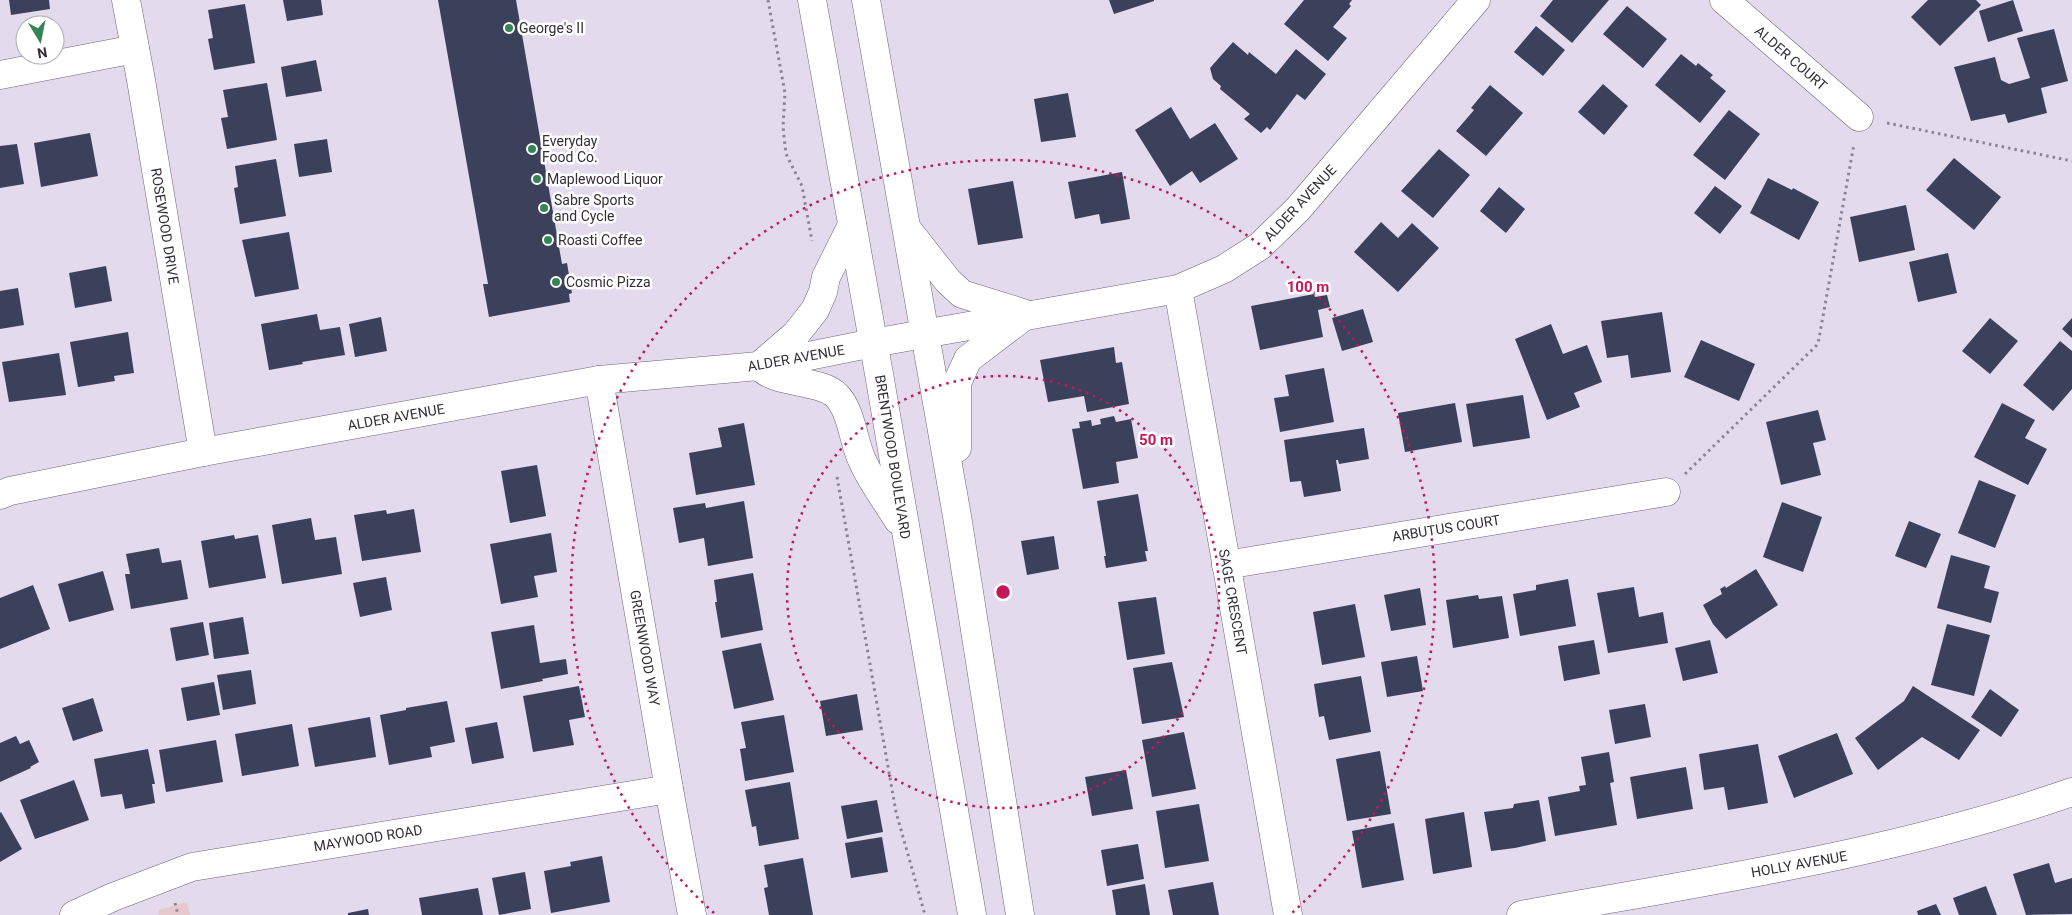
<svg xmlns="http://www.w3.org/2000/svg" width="2072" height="915" viewBox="0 0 2072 915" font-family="Roboto,sans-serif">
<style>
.green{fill:#e7c9cd}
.building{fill:#3b405b}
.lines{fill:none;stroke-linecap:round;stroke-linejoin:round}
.street-casing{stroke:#6d6575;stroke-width:29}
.secondary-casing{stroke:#6d6575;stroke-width:29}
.path{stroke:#8a8490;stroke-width:3;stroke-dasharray:2.5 4;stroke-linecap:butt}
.street{stroke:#fff;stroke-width:28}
.secondary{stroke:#fff;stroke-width:28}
.ring{fill:none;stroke:#c2185b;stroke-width:2.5;stroke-dasharray:2.5 5}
.poi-dot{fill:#358455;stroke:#fff;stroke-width:2}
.labels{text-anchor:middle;stroke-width:5;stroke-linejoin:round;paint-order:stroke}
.poi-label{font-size:14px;fill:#332f36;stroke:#fff;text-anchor:start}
.street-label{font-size:14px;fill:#332f36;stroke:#fff}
.centre{fill:#c2185b;stroke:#fff;stroke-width:2.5}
.ring-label{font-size:15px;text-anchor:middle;font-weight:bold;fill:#c2185b;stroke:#fff;stroke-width:5;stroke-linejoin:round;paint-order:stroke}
</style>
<rect width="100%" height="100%" fill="#e3dbed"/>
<path class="green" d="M187 902 190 915H159L158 910Z"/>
<g class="building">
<path d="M9 0H49L50 9 11 15Z"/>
<path d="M283 0H321L323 15 287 21Z"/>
<path d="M438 0H516L562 264 567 263 572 293 569 294 570 302 489 317 483 284H488Z"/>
<path d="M1109 0H1154V1L1114 14Z"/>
<path d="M1304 0H1352L1349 4 1351 6 1333 27 1347 38 1328 61 1284 24Z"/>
<path d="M1553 0H1609L1572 43 1540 16Z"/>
<path d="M1928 0H1976L1981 5 1940 46 1911 17Z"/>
<path d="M2013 0 2023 31 1988 42 1979 11Z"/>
<path d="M245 4 255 63 214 70 208 39 213 38 208 10Z"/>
<path d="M1627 6 1667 39 1643 68 1603 34Z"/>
<path d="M1536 26 1565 50 1543 76 1514 52Z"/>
<path d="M2054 29 2068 81 2041 88 2047 113 2008 123 2005 114 1971 121 1954 67 1995 57 2001 80 2009 84 2030 78 2017 38Z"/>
<path d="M1233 42 1248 55 1249 52 1276 74 1296 49 1326 74 1305 100 1297 94 1270 130 1267 127 1261 133 1244 119 1250 114 1220 89 1221 86 1213 79 1210 68Z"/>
<path d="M1681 54 1696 66 1698 63 1713 75 1710 78 1726 91 1700 123 1655 85Z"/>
<path d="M316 60 322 91 286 97 281 67Z"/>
<path d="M267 83 277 140 227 149 221 118 228 117 223 90Z"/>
<path d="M1603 84 1628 106 1604 135 1578 112Z"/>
<path d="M1490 85 1523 113 1486 156 1456 131 1474 110 1471 108Z"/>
<path d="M1068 93 1076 137 1041 142 1034 99Z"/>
<path d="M1171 107 1190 139 1215 123 1238 159 1200 183 1192 171 1170 186 1135 130Z"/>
<path d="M1729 110 1760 134 1725 180 1693 155Z"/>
<path d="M90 133 98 176 41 187 34 143Z"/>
<path d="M327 139 332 172 299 177 294 144Z"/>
<path d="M17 144 24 184 0 188V146Z"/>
<path d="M1439 149 1470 175 1433 218 1401 191Z"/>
<path d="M1954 158 2001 197 1974 230 1926 190Z"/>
<path d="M276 159 286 216 240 224 234 188 238 187 235 166Z"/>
<path d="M1122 172 1130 219 1101 224 1099 214 1075 219 1068 182Z"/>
<path d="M1768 178 1792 190 1793 188 1819 202 1799 240 1750 213Z"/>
<path d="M1013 181 1023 238 978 245 968 189Z"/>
<path d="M1715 186 1742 206 1720 234 1694 213Z"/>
<path d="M1499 187 1525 209 1506 233 1480 211Z"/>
<path d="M1906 205 1915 250 1859 262 1850 217Z"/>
<path d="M1381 222 1398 238 1412 223 1439 248 1398 292 1354 252Z"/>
<path d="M289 232 299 289 255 297 242 240Z"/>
<path d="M1948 253 1957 293 1918 302 1909 262Z"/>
<path d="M106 266 112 301 75 308 69 273Z"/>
<path d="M18 288 24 325 0 329V291Z"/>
<path d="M1314 294 1315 297 1327 295 1330 307 1318 310 1323 337 1260 350 1251 306Z"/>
<path d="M1363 309 1373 342 1342 351 1332 318Z"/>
<path d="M1662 312 1671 372 1631 378 1628 355 1607 358 1601 321Z"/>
<path d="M317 314 320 330 340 327 345 355 302 362 303 364 269 370 261 324Z"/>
<path d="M381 317 387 351 355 357 349 324Z"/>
<path d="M1990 318 2018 341 1990 374 1962 351Z"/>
<path d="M2072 318V338L2062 329Z"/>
<path d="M1551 324 1563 354 1587 345 1602 382 1574 393 1580 407 1547 420 1515 339Z"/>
<path d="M128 332 134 373 114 376 115 381 78 387 70 342Z"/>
<path d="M1701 340 1755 364 1739 401 1684 377Z"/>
<path d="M2060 341 2072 351V389L2053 411 2023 385Z"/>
<path d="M1114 347 1116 363 1122 362 1129 404 1087 412 1084 396 1048 402 1040 360Z"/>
<path d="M59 353 66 395 9 402 2 362Z"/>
<path d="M1324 368 1334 422 1280 432 1274 398 1289 396 1285 375Z"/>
<path d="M1523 395 1530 438 1473 447 1466 404Z"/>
<path d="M1455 403 1462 442 1405 452 1398 413Z"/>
<path d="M2002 403 2035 420 2025 438 2047 449 2028 485 1974 457Z"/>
<path d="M1818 410 1826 440 1813 443 1821 475 1781 485 1766 422Z"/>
<path d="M1114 416 1116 422 1131 419 1138 458 1116 462 1119 483 1083 489 1072 429 1080 428 1079 422 1091 420 1092 426 1101 424 1100 419Z"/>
<path d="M744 423 755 485 696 495 689 453 722 447 718 428Z"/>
<path d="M1364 428 1369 459 1339 464 1338 460H1336L1341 491 1304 497 1301 481 1290 482 1284 440Z"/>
<path d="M537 465 546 516 510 523 501 471Z"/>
<path d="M1979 480 2016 495 1995 548 1958 533Z"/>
<path d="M1138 494 1148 551H1145L1147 561 1106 568 1104 556H1106L1097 501Z"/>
<path d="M744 501 753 558 708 566 704 538 679 543 673 508 705 503 706 508Z"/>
<path d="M1782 502 1822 517 1803 572 1763 557Z"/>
<path d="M414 509 421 552 362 561 354 515 386 510 387 514Z"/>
<path d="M311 518 315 540 336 537 342 574 282 584 272 525Z"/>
<path d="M1909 521 1941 534 1926 568 1895 556Z"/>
<path d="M551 533 557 572 534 576 538 597 501 604 490 544Z"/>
<path d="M234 535 235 539 258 535 266 578 209 588 201 541Z"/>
<path d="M1054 536 1059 569 1027 575 1021 541Z"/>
<path d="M159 548 162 563 181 560 188 599 131 609 125 574H130L126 554Z"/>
<path d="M1951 555 1990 566 1984 588 1999 592 1991 623 1937 608Z"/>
<path d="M1756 569 1778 605 1726 639 1713 624 1703 605 1722 594 1720 589 1725 586 1726 588Z"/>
<path d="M103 571 114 610 69 622 58 584Z"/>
<path d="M753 573 763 630 721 638 715 602H717L714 580Z"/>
<path d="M386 577 392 610 360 617 353 583Z"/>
<path d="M1568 579 1576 626 1520 636 1513 594 1536 590V585Z"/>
<path d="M33 585 50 629 0 649V598Z"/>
<path d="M1634 587 1639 617 1663 612 1668 643 1608 653 1597 593Z"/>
<path d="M1420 588 1426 625 1391 631 1384 595Z"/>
<path d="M1478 595 1479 599 1502 596 1509 638 1453 648 1446 600Z"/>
<path d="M1156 597 1165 654 1127 660 1118 602Z"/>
<path d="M1355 604 1365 657 1322 665 1313 612Z"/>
<path d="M243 617 249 654 214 659 209 623Z"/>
<path d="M203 622 209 655 176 661 170 628Z"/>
<path d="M1947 624 1990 635 1974 696 1931 685Z"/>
<path d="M534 625 540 663 566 659 568 674 542 679 543 681 501 689 491 632Z"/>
<path d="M1594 640 1600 674 1564 681 1558 646Z"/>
<path d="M1710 640 1718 673 1683 681 1675 648Z"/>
<path d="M761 643 774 700 734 709 722 651Z"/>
<path d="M1417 656 1423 691 1387 697 1381 662Z"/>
<path d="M1172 662 1184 717 1142 724 1133 668Z"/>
<path d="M251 670 256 704 223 710 217 675Z"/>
<path d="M1361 676 1371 732 1329 740 1324 716 1319 717 1314 684Z"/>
<path d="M214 682 220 715 187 721 181 688Z"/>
<path d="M579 686 585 717 569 720 574 745 533 752 523 696Z"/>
<path d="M1913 686 1980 730 1959 760 1922 737 1878 770 1855 738 1904 701Z"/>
<path d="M1990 689 2019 710 2001 737 1971 717Z"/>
<path d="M857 694 863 730 826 736 820 701Z"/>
<path d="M93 698 103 731 73 741 62 708Z"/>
<path d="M447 701 455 742 430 747 432 757 389 765 380 715 406 710V708Z"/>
<path d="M1645 704 1651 737 1615 744 1609 710Z"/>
<path d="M784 715 794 772 745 781 740 749 746 748 741 722Z"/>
<path d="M370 717 376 757 315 767 308 728Z"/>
<path d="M497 722 504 758 472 764 465 728Z"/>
<path d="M292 724 299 766 242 776 235 734Z"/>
<path d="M1184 732 1196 789 1152 797 1142 740Z"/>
<path d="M1837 733 1853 774 1794 798 1778 756Z"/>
<path d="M16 736 20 744 29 740 39 762 30 767 31 768 0 782V743Z"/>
<path d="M216 740 223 782 166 792 159 750Z"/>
<path d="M1758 744 1768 803 1728 810 1724 787 1704 790 1699 754Z"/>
<path d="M148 749 155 784H152L155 803 125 809 122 794 101 797 94 759Z"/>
<path d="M1380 751 1391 814 1347 821 1336 759Z"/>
<path d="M1609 752 1614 782 1610 783 1617 825 1555 836 1548 797 1580 791 1579 786 1586 785 1581 757Z"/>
<path d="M1686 767 1693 809 1637 819 1630 777Z"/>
<path d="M1126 770 1133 809 1092 816 1085 777Z"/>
<path d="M74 780 89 820 35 839 20 800Z"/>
<path d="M790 782 799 839 759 846 756 826 752 827 745 790Z"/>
<path d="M877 800 883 832 847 839 841 806Z"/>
<path d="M1539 800 1546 841 1515 848 1491 851 1484 812 1513 808 1514 804Z"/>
<path d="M1199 804 1209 861 1165 868 1156 811Z"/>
<path d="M1 812 22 849 0 862V813Z"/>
<path d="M1464 812 1472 867 1433 874 1425 819Z"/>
<path d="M1394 823 1404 880 1362 888 1352 831Z"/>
<path d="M882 837 888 872 851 878 845 843Z"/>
<path d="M1138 844 1144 879 1107 886 1101 850Z"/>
<path d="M602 856 610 902 551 913 544 871 571 866 570 862Z"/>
<path d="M803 858 813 915H769L764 888 768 887 764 865Z"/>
<path d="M2049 863 2055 883 2072 878V914L2026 915 2013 874Z"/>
<path d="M525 872 531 909 499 915 492 878Z"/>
<path d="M1213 882 1219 915H1173L1168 890Z"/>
<path d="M1145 884 1150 915H1116L1112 890Z"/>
<path d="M1986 886 1997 915H1959L1953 898Z"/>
<path d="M478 888 483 915H422L419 898Z"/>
<path d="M1936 904 1941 915H1918L1917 911Z"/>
<path d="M368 909 369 915H348V913Z"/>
</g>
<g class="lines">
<defs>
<g id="street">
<path d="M126 0 141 80 203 452"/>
<path d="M1724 0 1859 117"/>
<path d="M0 75 135 49"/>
<path d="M1178 289 1288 915"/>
<path d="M599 380 669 789 692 915"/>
<path d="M0 495 10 491 203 452 599 380 759 366 873 343"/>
<path d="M1226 565 1666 492"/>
<path d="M74 915 113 897 192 867 669 789"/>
<path d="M1521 915C1706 881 1894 854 2072 792"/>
</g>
<g id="secondary">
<path d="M812 0 879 374 972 915"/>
<path d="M866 0 957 516 1020 915"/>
<path d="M852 225 826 277 823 292 815 310 796 334 759 366C776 385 822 379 837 396 852 412 853 441 862 460 871 481 886 500 898 520"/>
<path d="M907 229 948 281 962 294 1023 313"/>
<path d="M873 343 1178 289 1224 269 1260 246 1298 209 1476 0"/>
<path d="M957 448V383L968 359 1022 318"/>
</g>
</defs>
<use href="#street" class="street-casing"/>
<use href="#secondary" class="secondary-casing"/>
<g class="path">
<path d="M768 0 785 93 783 127 786 154 802 186 812 241"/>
<path d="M1887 123 2072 161"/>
<path d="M1685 474 1818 344 1854 144"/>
<path d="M837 477 896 812 925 915"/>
<path d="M175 903 178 915"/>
</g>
<use href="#street" class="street"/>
<use href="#secondary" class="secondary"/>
</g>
<g class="ring">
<circle cx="1003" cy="592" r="216"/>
<path d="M714 913A432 432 0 1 1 1292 913"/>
</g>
<g class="poi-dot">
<circle cx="509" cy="28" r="5"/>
<circle cx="532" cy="149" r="5"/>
<circle cx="537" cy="179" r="5"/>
<circle cx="544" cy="208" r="5"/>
<circle cx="548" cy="240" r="5"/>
<circle cx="556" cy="282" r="5"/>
</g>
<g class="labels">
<g class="poi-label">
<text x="519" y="33">George's II</text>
<text x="542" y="146">Everyday<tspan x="542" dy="16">Food Co.</tspan></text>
<text x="547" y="184">Maplewood Liquor</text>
<text x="554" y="205">Sabre Sports<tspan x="554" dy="16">and Cycle</tspan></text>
<text x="558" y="245">Roasti Coffee</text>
<text x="566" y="287">Cosmic Pizza</text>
</g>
<g class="street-label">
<text transform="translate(1791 58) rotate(41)" y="5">ALDER COURT</text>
<text transform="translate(1300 203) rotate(-47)" y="5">ALDER AVENUE</text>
<text transform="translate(165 226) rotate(81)" y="5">ROSEWOOD DRIVE</text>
<text transform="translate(796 358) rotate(-10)" y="5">ALDER AVENUE</text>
<text transform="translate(396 417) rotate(-10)" y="5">ALDER AVENUE</text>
<text transform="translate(893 457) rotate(81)" y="5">BRENTWOOD BOULEVARD</text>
<text transform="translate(1446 528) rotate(-9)" y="5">ARBUTUS COURT</text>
<text transform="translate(1233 602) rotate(80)" y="5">SAGE CRESCENT</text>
<text transform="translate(645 648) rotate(80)" y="5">GREENWOOD WAY</text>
<text transform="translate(368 838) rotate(-9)" y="5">MAYWOOD ROAD</text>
<text transform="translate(1799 864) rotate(-10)" y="5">HOLLY AVENUE</text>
</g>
</g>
<circle cx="1003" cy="592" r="8" class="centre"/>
<g class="ring-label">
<text x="1308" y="292">100 m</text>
<text x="1156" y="445">50 m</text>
</g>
<g transform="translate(40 40) rotate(170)"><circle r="24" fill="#ffffff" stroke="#adacaf"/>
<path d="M0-4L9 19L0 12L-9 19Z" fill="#358455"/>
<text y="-8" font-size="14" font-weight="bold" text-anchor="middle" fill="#332f36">N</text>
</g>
</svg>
